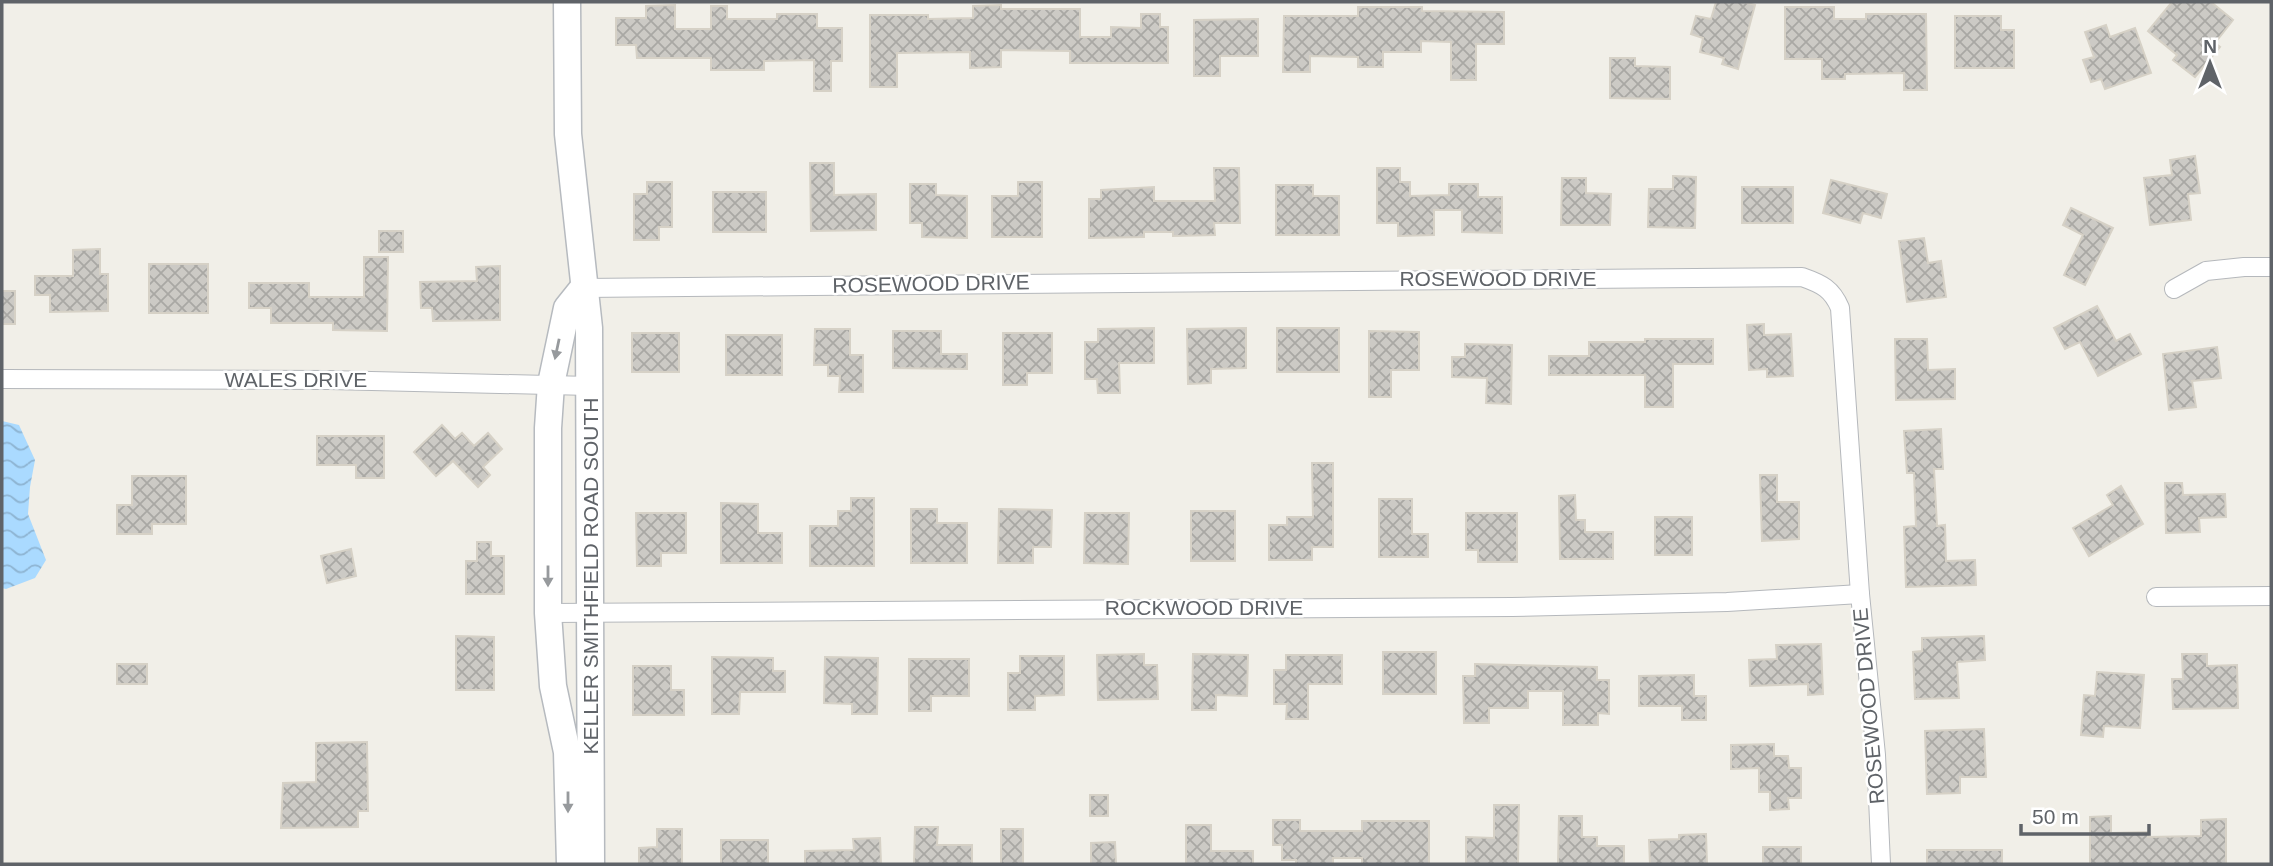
<svg xmlns="http://www.w3.org/2000/svg" width="2273" height="866" viewBox="0 0 2273 866" font-family="Helvetica,sans-serif">
<style>
.water{fill:url(#water-waves)}
.building{fill:url(#building-cross-hatch);stroke:#d6d1c6;stroke-width:2}
.lines{fill:none;stroke-linecap:round;stroke-linejoin:round}
.street-casing{stroke:#b5b8bc;stroke-width:20}
.secondary-casing{stroke:#b6babf;stroke-width:29}
.street{stroke:#fff;stroke-width:18}
.secondary{stroke:#fff;stroke-width:26}
.oneway{fill:#979a9d}
.labels{text-anchor:middle;stroke-width:5;stroke-linejoin:round;paint-order:stroke}
.street-label{font-size:21px;fill:#5f6368;stroke:#fff}
</style>
<defs>
<pattern id="water-waves" width="16" height="10" patternUnits="userSpaceOnUse" patternTransform="scale(1.75)"><rect width="16" height="10" fill="#aadaff"/><path d="M0 5q4-4 8 0t8 0" fill="none" stroke="#8eb4d2"/></pattern>
<pattern id="building-cross-hatch" width="8" height="8" patternUnits="userSpaceOnUse" patternTransform="scale(1.75)"><rect width="8" height="8" fill="#cccac5"/><path d="M0 0l8 8M0 8l8-8" fill="none" stroke="#a9a8a4"/></pattern>
</defs>
<rect width="100%" height="100%" fill="#f1efe8"/>
<path class="water" d="M2 421 19 425 35 460 30 487 28 514 46 560 35 578 6 589 2 588Z"/>
<g class="building">
<path d="M1716 2H1744L1755 5 1738 69 1722 64 1724 58 1700 52 1703 38 1691 34 1696 16 1711 19Z"/>
<path d="M2172 2H2211L2233 20 2215 43 2220 47 2195 77 2173 60 2177 55 2148 31Z"/>
<path d="M675 5V29H711V6H727V19H777V14H817V28H842V61H831V91H814V60L764 61V70H711V58H637L636 45H616V18H646V6Z"/>
<path d="M1001 5V9H1080V37H1111V27L1141 28V14H1160V27H1168V63H1070V51L1001 50V67L970 68V52L897 53V87H870V15H928V19L973 18V6Z"/>
<path d="M1358 7H1422V11L1504 12V44H1476V80H1451V42L1421 41V52H1383V67H1358V57L1310 56V72H1283L1284 16H1358Z"/>
<path d="M1785 7H1834V19H1866V14H1926L1927 90H1904V73L1845 74V79H1822V59H1785Z"/>
<path d="M1955 16H2001V30H2014V68H1955Z"/>
<path d="M1258 19V56H1220V76H1194V20Z"/>
<path d="M2106 25 2110 37 2135 28 2151 73 2105 89 2101 79 2091 82 2083 60 2094 57 2085 32Z"/>
<path d="M1610 58H1635V66L1670 67V99L1610 98Z"/>
<path d="M2195 156 2200 193 2188 194 2191 220 2150 225 2144 178 2172 175 2170 160Z"/>
<path d="M810 163H834V195L876 194V230L811 231Z"/>
<path d="M1214 168H1239L1240 223H1214L1215 235 1173 236V232H1144V237L1089 238V199H1101V190L1154 187V201H1215Z"/>
<path d="M1377 168H1400V182H1410V196L1449 195V184H1478V197H1502V233L1462 232V210H1434V235L1398 236V223H1377Z"/>
<path d="M1673 176 1696 177 1695 228 1648 227 1649 189H1673Z"/>
<path d="M1562 178H1586V193L1611 194 1610 225H1561Z"/>
<path d="M1831 180 1887 194 1881 218 1863 213 1860 223 1823 213Z"/>
<path d="M647 182H672V227H659V240H634V194H647Z"/>
<path d="M1018 182H1042V237H992V196H1018Z"/>
<path d="M910 184H936V195L967 196V238L922 237V223H910Z"/>
<path d="M1276 185H1313V196H1339V235H1276Z"/>
<rect x="1742" y="187" width="51" height="36"/>
<rect x="713" y="192" width="53" height="40"/>
<path d="M2071 208 2113 228 2085 285 2064 275 2083 235 2063 225Z"/>
<rect x="379" y="231" width="24" height="21"/>
<path d="M1924 238 1928 263 1941 261 1946 297 1907 302 1899 241Z"/>
<path d="M100 249V274H108V311L50 312V295H35V276H73V250Z"/>
<path d="M364 257H388L387 331 333 330V323H271V308H249V283H309V297H364Z"/>
<rect x="149" y="264" width="59" height="49"/>
<path d="M500 266V320L433 321 432 308H421L420 282 477 281 476 267Z"/>
<rect x="2" y="291" width="13" height="33"/>
<path d="M2097 306 2116 341 2130 334 2141 354 2098 376 2080 342 2065 349 2054 328Z"/>
<path d="M1764 324V335L1791 334 1793 376 1767 377V369L1749 370 1747 325Z"/>
<path d="M1154 328V363H1119L1120 393H1098L1097 379H1085V342H1098V329Z"/>
<path d="M1246 328V368L1211 369V383L1188 384 1187 329Z"/>
<rect x="1277" y="328" width="62" height="44"/>
<path d="M815 329H850V355H863V392H839L840 376H828V365H814Z"/>
<path d="M893 331H941V354H967V369L893 368Z"/>
<path d="M1369 331 1419 332V370H1391V397H1369Z"/>
<rect x="632" y="333" width="47" height="39"/>
<path d="M1003 333H1052V373H1027V385H1003Z"/>
<rect x="726" y="335" width="56" height="40"/>
<path d="M1645 339H1713V364H1673V407H1645V375H1549V356H1589V342H1645Z"/>
<path d="M1895 339H1927L1928 370 1955 369V399L1896 400Z"/>
<path d="M1465 344 1512 345 1511 404 1486 403 1487 378 1452 377V357H1465Z"/>
<path d="M2217 347 2221 378 2192 381 2196 407 2169 410 2163 354Z"/>
<path d="M442 425 455 439 462 433 474 446 488 433 502 449 483 467 490 475 478 487 453 461 436 476 414 452Z"/>
<path d="M1941 429 1943 469H1934L1937 526 1945 525 1946 561 1975 560 1976 585 1906 587 1904 527 1916 526 1914 473H1907L1904 431Z"/>
<path d="M317 436H384V478H356V465H317Z"/>
<path d="M1312 463H1333V547H1312V560H1269V525H1287V517H1313Z"/>
<path d="M1760 475H1777V502H1799V539L1762 541Z"/>
<path d="M132 476H186V524H152V534H117V505H132Z"/>
<path d="M2165 483H2182L2183 495 2225 494 2226 517 2199 518 2200 532 2166 533Z"/>
<path d="M2121 486 2143 524 2089 556 2073 528 2113 505 2107 495Z"/>
<path d="M1575 495 1576 520H1585V532H1613V559H1560L1559 496Z"/>
<path d="M851 498H874V566H810V526H838V511H851Z"/>
<path d="M1379 499H1412V534H1428V557H1379Z"/>
<path d="M721 503 758 504V533H782V563H721Z"/>
<path d="M911 509H937V523H967V563H911Z"/>
<path d="M999 509 1052 510 1051 547H1033V563H998Z"/>
<rect x="1191" y="511" width="44" height="50"/>
<path d="M636 513H686V553H661V566H637Z"/>
<path d="M1085 513H1129L1128 564 1084 563Z"/>
<path d="M1466 513H1517V562H1478V550H1466Z"/>
<rect x="1655" y="517" width="37" height="38"/>
<path d="M477 542H491V556H504V594H466V561H477Z"/>
<path d="M351 549 356 576 327 583 321 556Z"/>
<path d="M456 636 494 637V690H456Z"/>
<path d="M1984 636 1985 660 1957 662 1959 698 1915 699 1913 652 1922 651V638Z"/>
<path d="M1821 644 1823 694 1808 695V684L1750 686 1749 660 1777 659 1776 645Z"/>
<rect x="1383" y="652" width="53" height="42"/>
<path d="M1144 654V665H1157L1158 699 1098 700 1097 655Z"/>
<path d="M1193 654 1248 655 1247 696 1216 695V710H1192Z"/>
<path d="M2182 654H2207V666L2237 665 2238 708 2173 709 2172 679H2183Z"/>
<path d="M1286 655H1342V684H1308V719H1286L1287 704H1274V670H1286Z"/>
<path d="M1020 656H1064V695L1035 696V710H1008V673H1020Z"/>
<path d="M712 657 773 658V671H785V692H740L739 714H712Z"/>
<path d="M825 657 878 658 877 714H852V704L824 703Z"/>
<path d="M909 659H969V696H931V711H909Z"/>
<rect x="117" y="664" width="30" height="20"/>
<path d="M1475 664 1597 667V680H1609V714L1598 713V725H1563V691H1528V708H1489V723H1464L1463 676H1475Z"/>
<path d="M633 666H671V690H684V715H633Z"/>
<path d="M2097 672 2144 675 2140 728 2104 726 2103 737 2081 735 2084 695 2095 696Z"/>
<path d="M1694 675V696H1706V720H1682V706H1639V676Z"/>
<path d="M1984 729 1986 777H1960V793L1927 794 1925 731Z"/>
<path d="M367 742 368 811H358V827L281 828 283 783 316 782V743Z"/>
<path d="M1774 744V756H1788L1789 768H1801V798H1788L1789 809 1770 810V792H1759V768L1731 769V745Z"/>
<rect x="1090" y="795" width="18" height="21"/>
<path d="M1494 805H1519L1518 864H1466V837L1494 838Z"/>
<path d="M1559 816H1582V837H1597V846H1624V864H1558Z"/>
<path d="M2111 816V833L2148 832V837L2201 836V820L2226 819V864H2090V817Z"/>
<path d="M1273 820H1300V831H1362V821H1429V864H1362V858H1333V864H1296V860H1282V845H1273Z"/>
<path d="M1186 825H1211V851H1253V864H1186Z"/>
<path d="M915 827H938L937 845H972V864H914Z"/>
<path d="M657 829H682V864H639V848L657 847Z"/>
<rect x="1001" y="829" width="22" height="35"/>
<path d="M1706 834 1707 864H1650L1649 840 1679 839V835Z"/>
<path d="M880 838 881 864H805V851L854 850 853 839Z"/>
<rect x="721" y="840" width="47" height="24"/>
<path d="M1115 842 1116 864H1091V843Z"/>
<rect x="1763" y="847" width="38" height="17"/>
<rect x="1927" y="850" width="75" height="14"/>
</g>
<g class="lines">
<defs>
<g id="street">
<path d="M583 288 1802 277C1822 284 1832 289 1840 308L1860 594 1876 755 1881 864"/>
<path d="M2174 289 2206 271 2244 267H2271"/>
<path d="M2 379 329 380 590 386"/>
<path d="M2156 597 2271 596"/>
<path d="M548 613 1512 607 1727 602 1860 594"/>
</g>
<g id="secondary">
<path d="M567 2 568 134 589 328 591 864"/>
<path d="M570 864 567 752 553 686 548 613V428L551 384 567 308 583 288"/>
</g>
</defs>
<use href="#street" class="street-casing"/>
<use href="#secondary" class="secondary-casing"/>
<use href="#street" class="street"/>
<use href="#secondary" class="secondary"/>
</g>
<defs><path id="oneway-solid" d="M-6-.8H1V-3.2L6.5 0L1 3.2V.8H-6Z" transform="scale(1.75)"/></defs>
<g class="oneway">
<use href="#oneway-solid" transform="translate(557 349) rotate(102)"/>
<use href="#oneway-solid" transform="translate(548 576) rotate(90)"/>
<use href="#oneway-solid" transform="translate(568 802) rotate(90)"/>
</g>
<g class="labels">
<g class="street-label">
<text x="1498" y="286">ROSEWOOD DRIVE</text>
<text transform="translate(931 284) rotate(-1)" y="7">ROSEWOOD DRIVE</text>
<text x="296" y="387">WALES DRIVE</text>
<text transform="translate(591 576) rotate(-90)" y="7">KELLER SMITHFIELD ROAD SOUTH</text>
<text x="1204" y="615">ROCKWOOD DRIVE</text>
<text transform="translate(1869 706) rotate(-95)" y="7">ROSEWOOD DRIVE</text>
</g>
</g>
<rect width="2273" height="866" fill="none" stroke="#5f6368" stroke-width="7"/>
<g transform="translate(2210 63)" stroke="#ffffff" stroke-width="5" paint-order="stroke">
<path d="M0-5L12 26L0 18L-12 26Z" fill="#5f6368"/>
<text y="-10" font-size="19" font-weight="bold" text-anchor="middle" fill="#5f6368">N</text>
</g>
<path d="M2021 824v10h128v-10" fill="none" stroke="#5f6368" stroke-width="3.5"/>
<text x="2032" y="824" font-size="21" fill="#5f6368" stroke="#ffffff" stroke-width="5" paint-order="stroke">50 m</text>
</svg>
